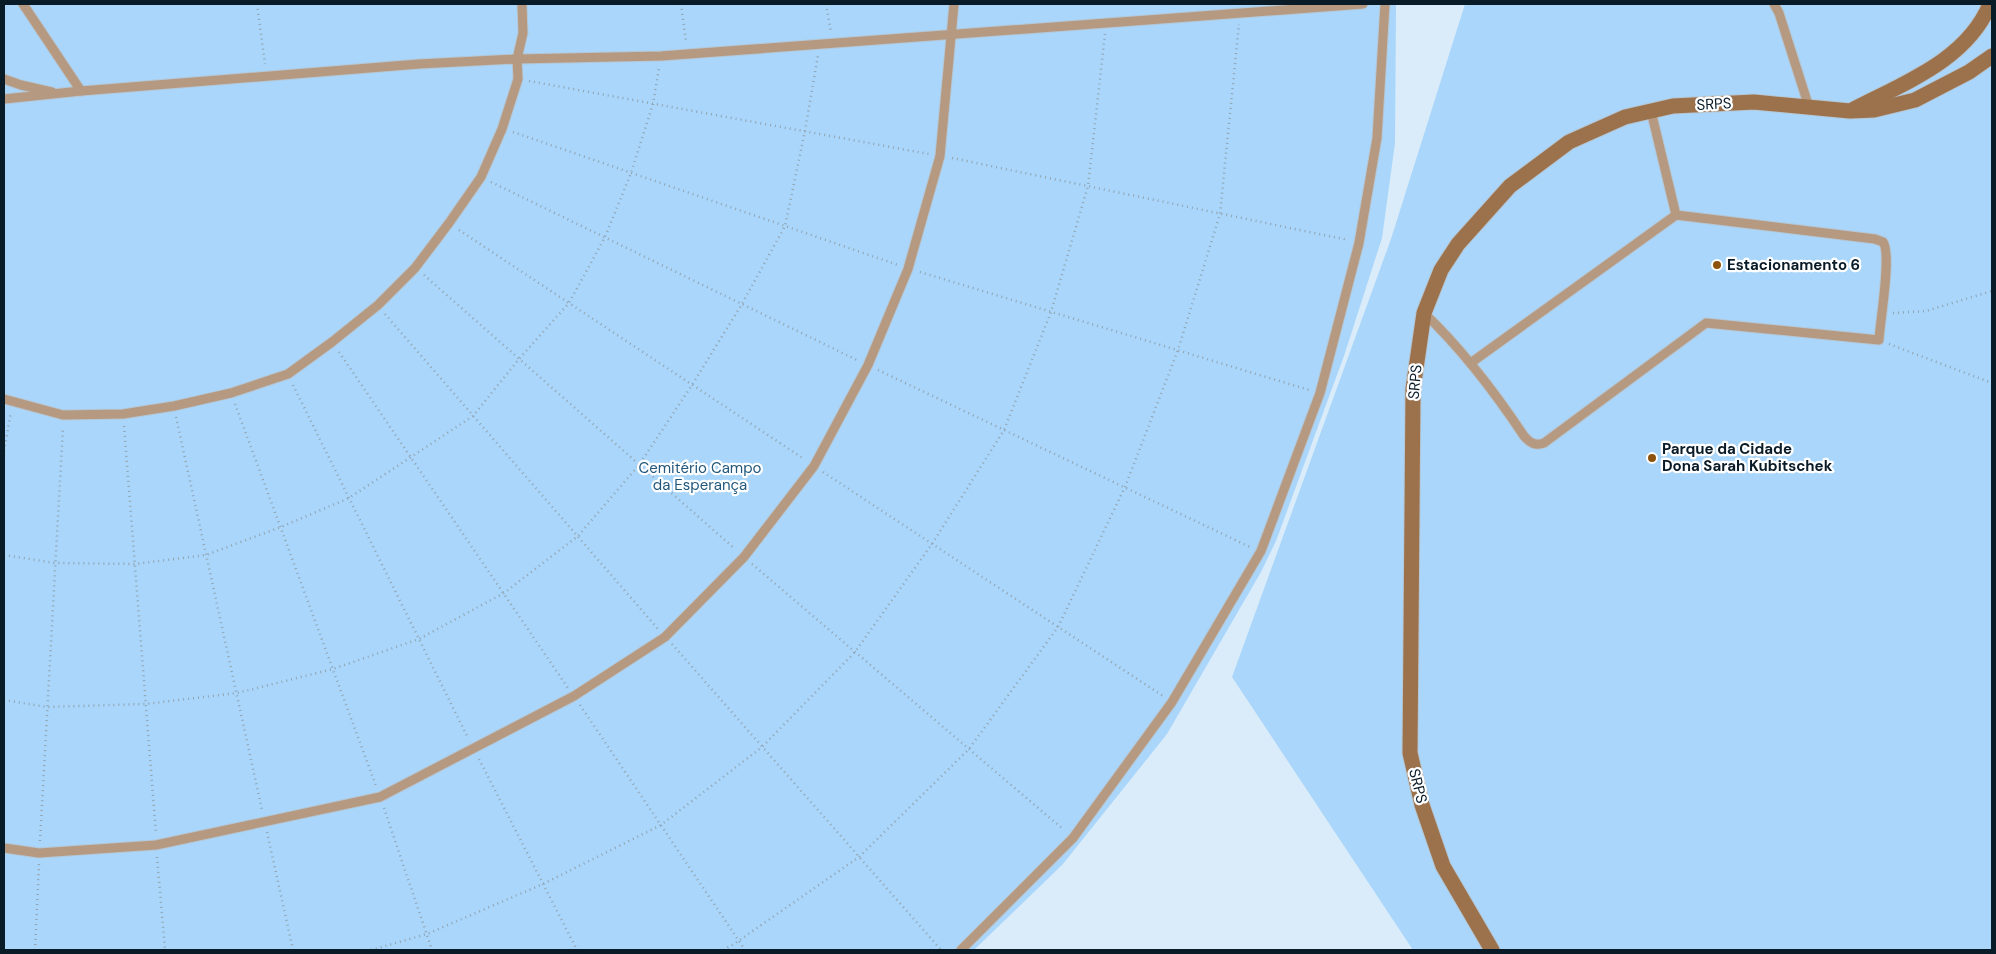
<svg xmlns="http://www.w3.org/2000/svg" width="1996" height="954" viewBox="0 0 1996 954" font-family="'DM Sans',sans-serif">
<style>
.green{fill:#a9d6fa}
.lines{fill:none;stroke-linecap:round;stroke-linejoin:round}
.lane-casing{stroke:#b5c6d4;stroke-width:11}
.secondary-casing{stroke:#b5c6d4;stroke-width:17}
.path{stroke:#91a3b1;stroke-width:2.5;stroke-dasharray:1 4;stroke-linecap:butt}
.lane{stroke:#b69981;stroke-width:9}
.secondary{stroke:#9c724d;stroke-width:15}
.poi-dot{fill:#8d520e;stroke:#fff;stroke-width:2}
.labels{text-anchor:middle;stroke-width:4.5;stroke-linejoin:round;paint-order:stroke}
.street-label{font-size:15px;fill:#0a1b28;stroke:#fff}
.poi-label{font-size:15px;font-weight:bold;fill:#0a1b28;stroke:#fff;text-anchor:start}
.park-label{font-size:15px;fill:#22587d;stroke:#fff}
</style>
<rect width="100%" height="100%" fill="#daecfa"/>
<g class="green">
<path d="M4 4H1396L1395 143 1382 238 1344 356 1276 541 1261 572 1167 734 1063 864 974 950H4Z"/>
<path d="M1465 4H1992V950H1413L1232 677 1391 239Z"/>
</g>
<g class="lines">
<defs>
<g id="lane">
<path d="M23 4 81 91"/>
<path d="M1774 4 1779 13 1809 107"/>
<path d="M4 79 21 85 52 92"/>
<path d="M4 99 81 91 419 64 517 59 661 56 1363 4"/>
<path d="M1651 111 1676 215"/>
<path d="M1424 313C1463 350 1494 391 1524 436 1530 443 1535 446 1544 443L1706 323 1879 340C1880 321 1892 254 1883 242L1875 239 1676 215 1472 362"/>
<path d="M4 399 63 415 123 414 174 406 231 393 288 374 332 342 378 305 415 268 449 223 481 177 502 129 518 79 517 59 523 33 522 4"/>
<path d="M4 848 39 853 156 845 380 797 574 696 665 637 744 557 814 466 868 365 908 269 940 156 954 4"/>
<path d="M961 950 1073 838 1172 702 1261 551 1320 393 1359 243 1377 138 1385 4"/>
</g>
<g id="secondary">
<path d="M1854 109C1904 83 1967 60 1990 4"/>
<path d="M1492 950 1443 866 1422 805 1410 753 1413 389 1424 313 1441 270 1458 244 1510 186 1569 142 1625 117 1673 106 1754 102 1850 111 1874 110 1915 100 1969 72 1992 56"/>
</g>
</defs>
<use href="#lane" class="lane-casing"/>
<use href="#secondary" class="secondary-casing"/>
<g class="path">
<path d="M257 4 265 64"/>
<path d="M681 4 686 42"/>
<path d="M826 4 831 32"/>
<path d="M529 81 929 154"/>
<path d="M513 132 898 265"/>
<path d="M952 158 1348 240"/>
<path d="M491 182 857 360"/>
<path d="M459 230 804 459"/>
<path d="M920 272 1309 390"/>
<path d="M424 275 735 549"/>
<path d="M1893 313 1926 311 1992 291"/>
<path d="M385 314 658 629"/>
<path d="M1889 344 1992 383"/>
<path d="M339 352 568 688"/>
<path d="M878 370 1250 547"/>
<path d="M293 385 468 738"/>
<path d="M235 404 376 786"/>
<path d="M176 417 262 810"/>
<path d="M124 426 156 834"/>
<path d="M4 451 11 412"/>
<path d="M823 472 1163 696"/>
<path d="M4 555 55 563 135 564 206 555 281 527 349 498 473 416 519 359 569 303 605 237 631 173 653 104 659 68"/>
<path d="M752 564 1064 830"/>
<path d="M672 644 941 950"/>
<path d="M4 700 47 707 145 704 237 693 333 669 419 639 504 593 578 536 639 465 692 385 742 304 785 226 805 131 818 55"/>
<path d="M580 705 745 950"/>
<path d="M479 759 577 950"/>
<path d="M384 808 432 950"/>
<path d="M267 832 293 950"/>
<path d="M40 841 63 427"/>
<path d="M157 857 165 950"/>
<path d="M35 950 39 864"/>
<path d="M371 950 427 934 543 884 661 825 762 747 855 652 932 544 1004 430 1051 312 1088 186 1105 34"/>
<path d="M723 950 734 944 859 857 969 749 1058 627 1125 487 1178 350 1220 214 1239 24"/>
</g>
<use href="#lane" class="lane"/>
<use href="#secondary" class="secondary"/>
</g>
<g class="poi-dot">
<circle cx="1717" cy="265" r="5"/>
<circle cx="1652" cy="458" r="5"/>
</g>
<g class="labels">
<g class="street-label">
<text transform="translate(1714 104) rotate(-3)" y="5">SRPS</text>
<text transform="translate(1415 382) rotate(-85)" y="5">SRPS</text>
<text transform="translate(1418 786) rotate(76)" y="5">SRPS</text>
</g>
<g class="poi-label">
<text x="1727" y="270">Estacionamento 6</text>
<text x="1662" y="454">Parque da Cidade<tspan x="1662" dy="17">Dona Sarah Kubitschek</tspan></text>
</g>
<g class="park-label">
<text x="700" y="473">Cemitério Campo<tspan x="700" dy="17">da Esperança</tspan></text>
</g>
</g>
<rect width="1996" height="954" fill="none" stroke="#0a1b28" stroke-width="10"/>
</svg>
